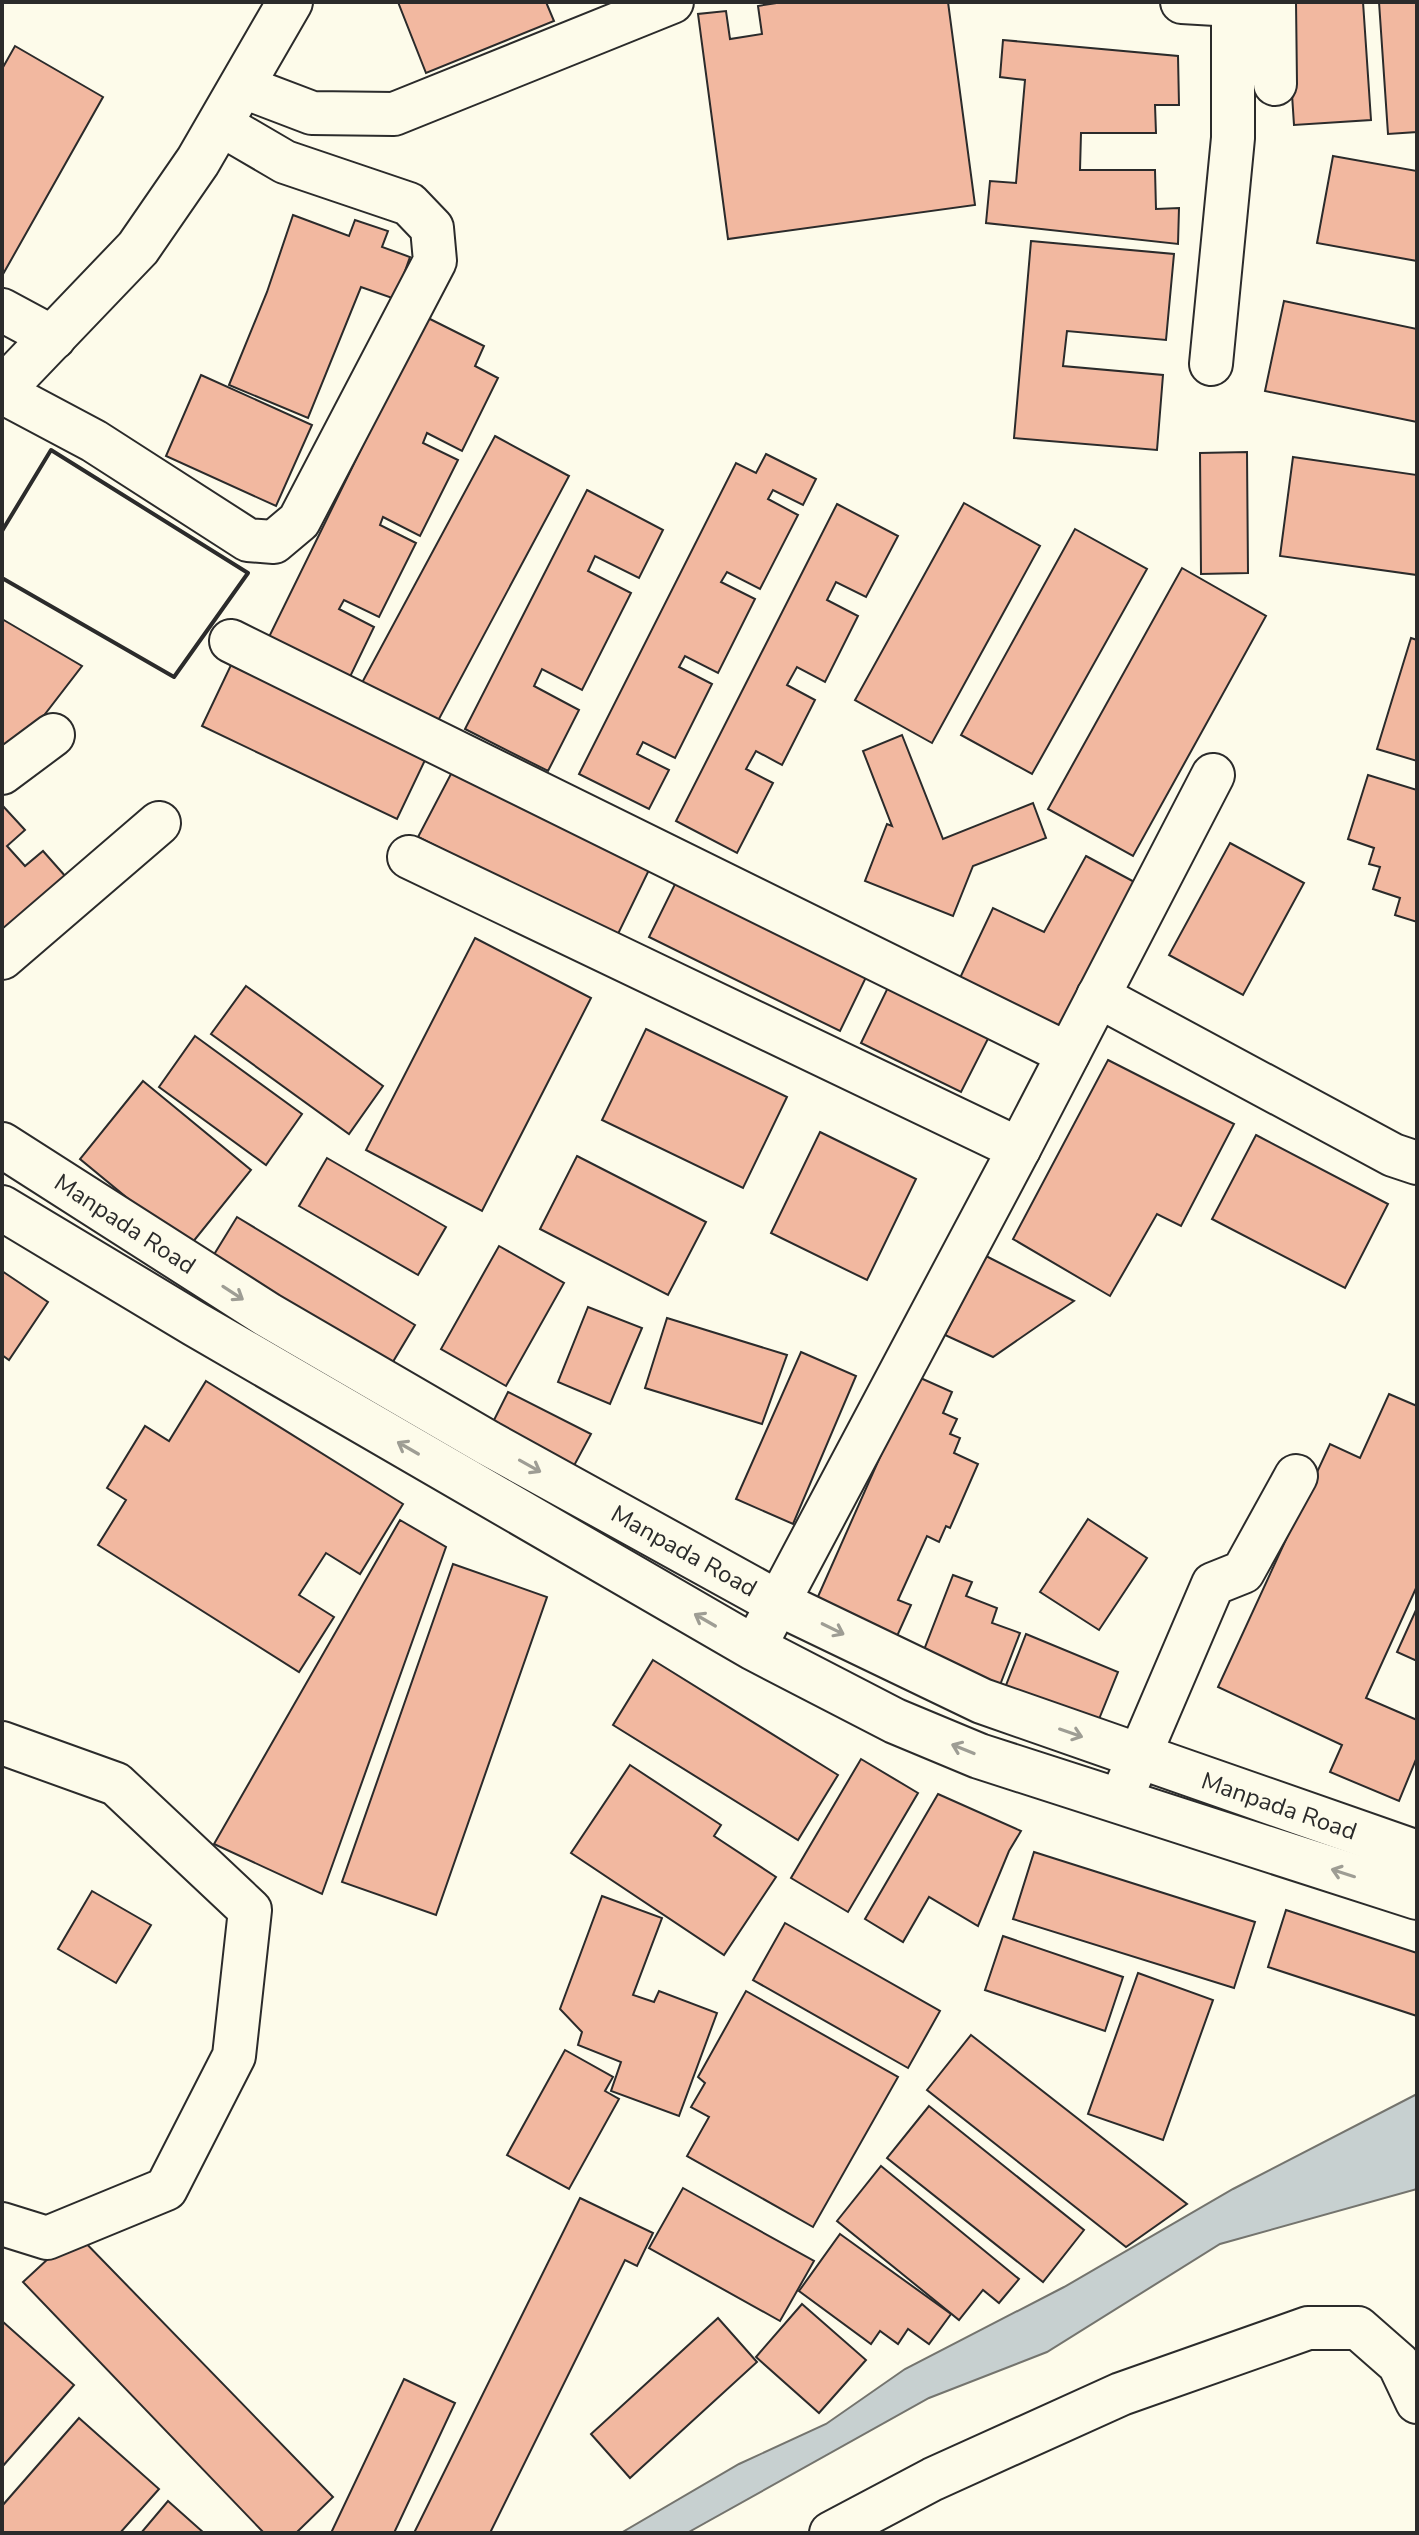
<svg xmlns="http://www.w3.org/2000/svg" width="1419" height="2535" viewBox="0 0 1419 2535" font-family="'Nunito Sans',sans-serif">
<style>
.water{fill:#c7d0d0;stroke:#74746e;stroke-width:2}
.building{fill:#f2b8a0;stroke:#2b2b2b;stroke-width:2}
.lines{fill:none;stroke-linecap:round;stroke-linejoin:round}
.street-casing{stroke:#2b2b2b;stroke-width:46}
.secondary-casing{stroke:#2b2b2b;stroke-width:48}
.street{stroke:#fdfbea;stroke-width:42}
.secondary{stroke:#fdfbea;stroke-width:44}
.wall{stroke:#2b2b2b;stroke-width:4}
.oneway{stroke:#9e9d94}
.labels{text-anchor:middle;stroke-width:6;stroke-linejoin:round;paint-order:stroke}
.street-label{font-size:24px;fill:#2b2b2b;stroke:#fdfbea}
</style>
<rect width="100%" height="100%" fill="#fdfbea"/>
<path class="water" d="M1417 2094V2189L1220 2244 1047 2352 929 2398 687 2533H621L739 2464 826 2424 905 2369 1064 2287 1233 2189Z"/>
<g class="building">
<path d="M398 2H546L554 21 426 73Z"/>
<path d="M783 2H948L975 205 728 239 698 14 726 11 730 39 762 34 758 6Z"/>
<path d="M1286 2H1363L1371 120 1294 125Z"/>
<path d="M1379 2H1417V132L1388 134Z"/>
<path d="M1003 40 1178 56 1179 105H1155L1156 133H1081L1080 170H1155L1156 209 1179 208 1178 244 986 223 990 181 1016 183 1025 80 1000 77Z"/>
<path d="M15 46 103 97 2 276V69Z"/>
<path d="M1333 156 1417 171V261L1317 243Z"/>
<path d="M293 215 349 236 355 220 388 231 382 247 410 257 395 299 361 287 308 418 229 385 267 292Z"/>
<path d="M1031 241 1174 254 1166 340 1067 331 1063 366 1163 375 1157 450 1014 438Z"/>
<path d="M1284 301 1417 329V422L1265 391Z"/>
<path d="M426 317 484 346 475 366 498 378 462 451 427 433 423 443 458 460 420 536 383 517 380 525 416 543 379 617 344 600 339 609 374 627 347 683 266 643Z"/>
<path d="M201 375 312 425 276 506 166 456Z"/>
<path d="M495 436 569 476 432 732 357 692Z"/>
<path d="M1247 452 1248 573 1201 574 1200 453Z"/>
<path d="M766 454 816 479 803 505 773 490 768 499 798 515 760 589 727 572 721 582 755 599 718 673 685 656 679 667 712 684 675 758 643 742 637 754 669 770 649 809 579 774 736 463 756 473Z"/>
<path d="M1293 457 1417 475V575L1280 556Z"/>
<path d="M587 490 663 530 639 578 595 556 588 571 631 593 582 690 542 669 534 686 579 710 548 771 465 729Z"/>
<path d="M964 503 1040 546 932 743 855 700Z"/>
<path d="M837 504 898 536 866 597 836 582 827 600 858 616 825 682 797 667 787 685 815 700 782 765 756 751 746 769 773 783 737 853 676 821Z"/>
<path d="M1075 529 1147 569 1032 774 961 735Z"/>
<path d="M1182 568 1266 616 1133 856 1048 809Z"/>
<path d="M2 619 82 666 25 740 2 757Z"/>
<path d="M1411 638 1417 640V761L1377 749Z"/>
<path d="M231 665 426 758 397 819 202 726Z"/>
<path d="M902 735 943 839 1033 803 1046 838 973 866 953 916 865 881 887 824 892 826 863 751Z"/>
<path d="M452 772 649 870 617 936 418 837Z"/>
<path d="M1368 775 1417 790V922L1395 915 1400 898 1373 889 1380 867 1369 864 1374 848 1348 839Z"/>
<path d="M2 805 25 830 7 846 25 866 43 851 74 886 2 950Z"/>
<path d="M1230 843 1304 883 1243 995 1169 955Z"/>
<path d="M1086 856 1140 885 1061 1030 959 980 993 908 1044 932Z"/>
<path d="M679 876 870 969 840 1031 649 937Z"/>
<path d="M475 938 591 998 482 1211 366 1150Z"/>
<path d="M896 971 997 1021 961 1092 861 1043Z"/>
<path d="M246 986 383 1086 349 1134 211 1034Z"/>
<path d="M646 1029 787 1097 743 1188 602 1120Z"/>
<path d="M195 1036 302 1114 266 1165 159 1087Z"/>
<path d="M1108 1060 1234 1124 1181 1226 1157 1214 1110 1296 1013 1239Z"/>
<path d="M143 1081 251 1170 188 1248 80 1159Z"/>
<path d="M820 1132 916 1179 867 1280 771 1233Z"/>
<path d="M1256 1135 1388 1204 1345 1288 1212 1219Z"/>
<path d="M577 1156 706 1222 668 1295 540 1229Z"/>
<path d="M327 1158 446 1227 418 1275 299 1206Z"/>
<path d="M237 1217 415 1325 385 1375 207 1266Z"/>
<path d="M499 1246 564 1283 506 1386 441 1349Z"/>
<path d="M986 1256 1074 1301 993 1357 945 1335Z"/>
<path d="M2 1271 48 1302 9 1360 2 1355Z"/>
<path d="M588 1307 642 1328 610 1404 558 1382Z"/>
<path d="M667 1318 787 1355 762 1424 645 1388Z"/>
<path d="M801 1352 856 1376 793 1524 736 1499Z"/>
<path d="M916 1376 952 1392 943 1413 957 1419 950 1434 960 1438 954 1453 978 1464 950 1528 946 1526 939 1542 927 1536 898 1600 911 1605 893 1645 812 1610Z"/>
<path d="M206 1381 403 1504 360 1574 326 1553 299 1595 334 1617 299 1672 98 1545 126 1500 107 1488 145 1426 169 1441Z"/>
<path d="M508 1392 591 1434 569 1475 487 1434Z"/>
<path d="M1389 1394 1417 1406V1586L1366 1698 1417 1720V1757L1399 1801 1330 1772 1342 1745 1218 1687 1330 1444 1360 1458Z"/>
<path d="M1088 1519 1147 1558 1099 1630 1040 1592Z"/>
<path d="M400 1520 446 1547 322 1894 214 1844Z"/>
<path d="M453 1564 547 1597 436 1915 342 1882Z"/>
<path d="M953 1575 972 1582 966 1596 997 1608 992 1623 1020 1633 995 1698 917 1668Z"/>
<path d="M1416 1610 1417 1611V1661L1397 1652Z"/>
<path d="M1026 1634 1118 1672 1095 1729 1003 1693Z"/>
<path d="M653 1660 838 1775 798 1840 613 1725Z"/>
<path d="M861 1759 918 1793 848 1912 791 1878Z"/>
<path d="M630 1765 721 1825 714 1836 776 1877 724 1955 571 1853Z"/>
<path d="M938 1794 1021 1831 1009 1851 978 1926 929 1897 903 1942 865 1919Z"/>
<path d="M1034 1852 1255 1922 1234 1988 1013 1919Z"/>
<path d="M92 1891 151 1925 116 1983 58 1949Z"/>
<path d="M602 1896 662 1918 633 1995 654 2002 659 1991 717 2013 679 2116 611 2091 621 2062 578 2045 582 2032 560 2009Z"/>
<path d="M1286 1910 1417 1953V2016L1268 1967Z"/>
<path d="M785 1923 940 2011 908 2068 753 1980Z"/>
<path d="M1003 1936 1123 1977 1105 2031 985 1990Z"/>
<path d="M1138 1973 1213 2000 1163 2140 1088 2114Z"/>
<path d="M746 1991 898 2077 813 2227 687 2156 709 2117 691 2107 705 2083 698 2077Z"/>
<path d="M971 2035 1187 2204 1126 2247 927 2090Z"/>
<path d="M565 2050 613 2077 605 2091 619 2099 569 2189 507 2155Z"/>
<path d="M929 2106 1084 2230 1043 2282 887 2158Z"/>
<path d="M881 2166 1019 2279 999 2303 983 2290 959 2320 837 2221Z"/>
<path d="M683 2188 814 2261 780 2321 649 2248Z"/>
<path d="M580 2198 653 2233 637 2266 625 2260 490 2533H414Z"/>
<path d="M76 2233 333 2497 296 2533H264L23 2282Z"/>
<path d="M840 2234 951 2314 929 2344 908 2329 898 2344 880 2331 871 2344 799 2291Z"/>
<path d="M802 2304 866 2360 819 2413 756 2357Z"/>
<path d="M718 2318 757 2362 630 2478 591 2434Z"/>
<path d="M2 2321 74 2385 2 2467Z"/>
<path d="M404 2379 455 2403 394 2533H331Z"/>
<path d="M79 2418 159 2489 120 2533H2V2506Z"/>
<path d="M168 2501 204 2533H141Z"/>
</g>
<g class="lines">
<defs>
<g id="street">
<path d="M1182 2 1233 5"/>
<path d="M1274 2 1275 84"/>
<path d="M241 86 312 113 394 114 672 2"/>
<path d="M2 310 54 338"/>
<path d="M1211 364 1233 138V2"/>
<path d="M2 392 94 441 248 540 274 542 299 521 435 261 432 228 409 204 285 162 220 124"/>
<path d="M231 641 1068 1054"/>
<path d="M2 773 53 735"/>
<path d="M409 857 1019 1149 754 1648"/>
<path d="M2 958 159 823"/>
<path d="M1098 996 1393 1155 1417 1163"/>
<path d="M1019 1149 1213 775"/>
<path d="M2 1743 116 1784 250 1910 234 2056 166 2189 47 2238 2 2224"/>
<path d="M1120 1801 1213 1584 1243 1572 1296 1476"/>
<path d="M831 2533 933 2479 1121 2394 1308 2328H1358L1399 2364 1417 2402"/>
</g>
<g id="secondary">
<path d="M2 390 138 248 198 161 290 2"/>
<path d="M2 1145 268 1315 488 1443 776 1602 982 1701 1417 1853"/>
<path d="M2 1208 195 1324 754 1648 895 1721 979 1756 1417 1897"/>
</g>
</defs>
<use href="#street" class="street-casing"/>
<use href="#secondary" class="secondary-casing"/>
<use href="#street" class="street"/>
<use href="#secondary" class="secondary"/>
<path class="wall" d="M2 531 51 450 248 573 174 677 2 578"/>
</g>
<defs><path id="oneway-shaft" d="M-6 0H5M1.5-3L5.5 0L1.5 3" fill="none" stroke-width="1.6" stroke-linecap="round" stroke-linejoin="round" transform="scale(2)"/></defs>
<g class="oneway">
<use href="#oneway-shaft" transform="translate(233 1293) rotate(33)"/>
<use href="#oneway-shaft" transform="translate(408 1448) rotate(-150)"/>
<use href="#oneway-shaft" transform="translate(530 1466) rotate(29)"/>
<use href="#oneway-shaft" transform="translate(705 1620) rotate(-150)"/>
<use href="#oneway-shaft" transform="translate(833 1629) rotate(26)"/>
<use href="#oneway-shaft" transform="translate(1071 1733) rotate(19)"/>
<use href="#oneway-shaft" transform="translate(963 1749) rotate(-158)"/>
<use href="#oneway-shaft" transform="translate(1343 1873) rotate(-162)"/>
</g>
<g class="labels">
<g class="street-label">
<text transform="translate(125 1224) rotate(33)" y="8">Manpada Road</text>
<text transform="translate(684 1551) rotate(29)" y="8">Manpada Road</text>
<text transform="translate(1279 1806) rotate(19)" y="8">Manpada Road</text>
</g>
</g>
<rect width="1419" height="2535" fill="none" stroke="#2b2b2b" stroke-width="8"/>
</svg>
